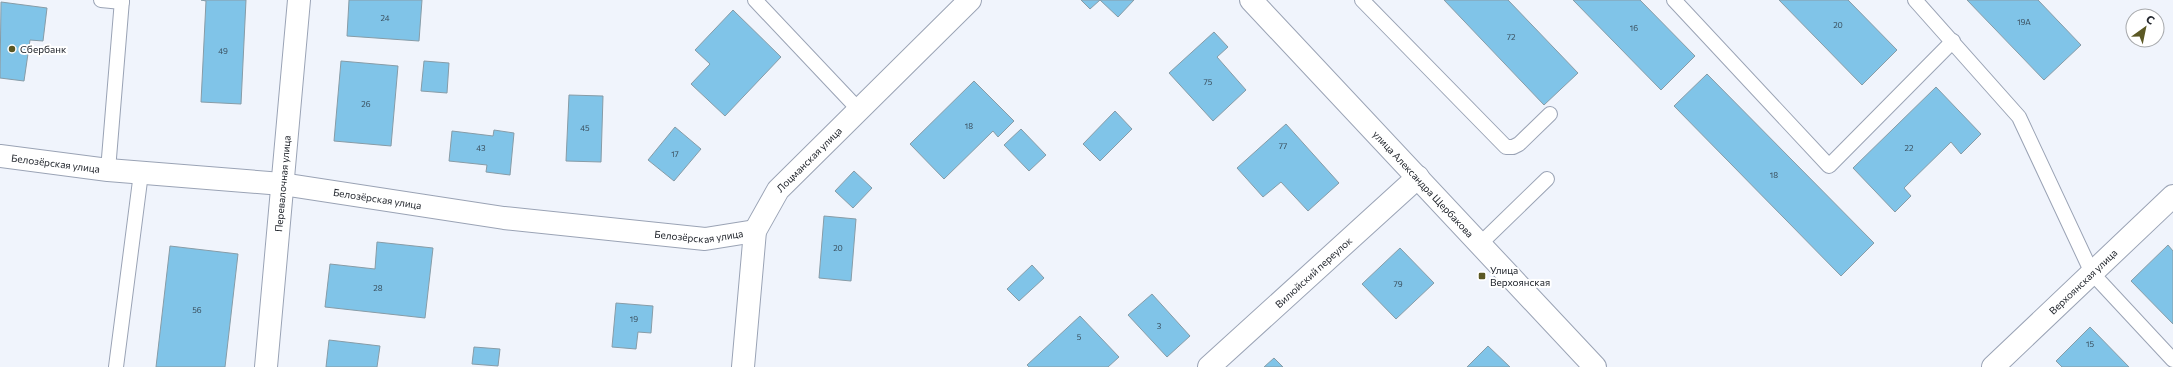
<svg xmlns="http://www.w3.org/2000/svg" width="2173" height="367" viewBox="0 0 2173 367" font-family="Commissioner,sans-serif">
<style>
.building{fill:#80c4e8;stroke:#879ca7}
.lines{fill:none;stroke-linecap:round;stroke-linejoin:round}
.lane-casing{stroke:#9aa3b5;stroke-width:16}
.street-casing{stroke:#9aa3b5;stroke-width:24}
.secondary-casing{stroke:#9aa3b5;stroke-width:24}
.lane{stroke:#fff;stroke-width:14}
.street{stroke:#fff;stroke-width:22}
.secondary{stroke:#fff;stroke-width:22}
.poi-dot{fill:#5b5824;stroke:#fff;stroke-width:1.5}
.labels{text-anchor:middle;stroke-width:4;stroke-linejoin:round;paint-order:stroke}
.number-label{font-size:8px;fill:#394d5b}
.poi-label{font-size:10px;fill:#21252c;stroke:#fff;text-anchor:start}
.street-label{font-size:10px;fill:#21252c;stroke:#fff}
</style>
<rect width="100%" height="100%" fill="#f0f4fc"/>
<g class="building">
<path d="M201 0H246L241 104 201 102 206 1Z"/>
<path d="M349 0H422L419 41 347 36Z"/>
<path d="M1081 0H1100L1090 9Z"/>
<path d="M1100 0H1134L1118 17Z"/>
<path d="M1444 0H1508L1578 73 1544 105Z"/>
<path d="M1573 0H1640L1695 56 1661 90Z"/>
<path d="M1779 0H1848L1897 50 1862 85Z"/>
<path d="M1967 0H2038L2081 45 2044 80Z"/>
<path d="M1 2 47 8 43 41 30 40 24 81 0 78Z"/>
<path d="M733 10 781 57 725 116 691 84 710 64 695 50Z"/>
<path d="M1214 32 1228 47 1217 57 1246 90 1213 121 1169 73Z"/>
<path d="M341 61 398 66 391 146 334 141Z"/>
<path d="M424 61 449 63 447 93 421 91Z"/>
<path d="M1707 74 1874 243 1841 276 1674 106Z"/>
<path d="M974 81 1014 121 998 137 993 131 944 179 910 144Z"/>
<path d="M1936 87 1981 134 1961 154 1951 142 1904 188 1911 196 1895 212 1853 168Z"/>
<path d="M569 95 603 96 601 162 566 161Z"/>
<path d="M1115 111 1132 129 1100 161 1083 144Z"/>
<path d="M1286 124 1339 183 1308 211 1281 182 1263 197 1237 168Z"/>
<path d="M675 127 701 149 674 181 648 160Z"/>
<path d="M1021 129 1046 155 1029 171 1004 145Z"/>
<path d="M494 130 514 133 510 175 486 172 487 165 449 161 452 131 493 136Z"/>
<path d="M854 171 872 188 853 208 835 191Z"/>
<path d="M824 216 856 219 851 281 819 278Z"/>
<path d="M377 242 433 248 425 318 325 307 330 264 375 269Z"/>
<path d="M2168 245 2173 251V324L2131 281Z"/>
<path d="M170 246 238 254 225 367H156Z"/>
<path d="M1400 248 1434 283 1396 319 1362 284Z"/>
<path d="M1032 265 1044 278 1019 301 1007 289Z"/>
<path d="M1152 294 1190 336 1167 357 1128 315Z"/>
<path d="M616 303 653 306 651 333 638 332 636 349 612 347Z"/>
<path d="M1080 316 1119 357 1108 367H1029L1027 365Z"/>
<path d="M2090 327 2129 367H2062L2056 361Z"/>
<path d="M329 340 380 346 377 367H326Z"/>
<path d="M1488 346 1510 367H1467Z"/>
<path d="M474 347 500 349 498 366 472 364Z"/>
<path d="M1274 358 1283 367H1264Z"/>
</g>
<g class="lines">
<defs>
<g id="lane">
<path d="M101 0 122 2"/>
<path d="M755 0 859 110"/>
<path d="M1362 0 1506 147H1513L1519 144 1550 114"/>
<path d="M1674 0 1829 166 1953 41"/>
<path d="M1915 0 2019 117 2092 273 2173 360"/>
<path d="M108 170 122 0"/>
<path d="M1480 244 1547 179"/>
<path d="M116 367 141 173"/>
</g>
<g id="street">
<path id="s1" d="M0 156 108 170 282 184 504 218 705 239 755 231"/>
<path id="s2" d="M266 367 299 0"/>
<path id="s3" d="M743 367 755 231 778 190 970 0"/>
<path id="s4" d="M1209 367 1418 177"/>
<path id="s5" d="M1993 367 2173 196"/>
</g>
<g id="secondary">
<path id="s6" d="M1251 0 1595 367"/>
</g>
</defs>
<use href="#lane" class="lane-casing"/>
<use href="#street" class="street-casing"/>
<use href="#secondary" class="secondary-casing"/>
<use href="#lane" class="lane"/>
<use href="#street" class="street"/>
<use href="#secondary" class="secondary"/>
</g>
<g class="poi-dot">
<circle cx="12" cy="49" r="4"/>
<rect x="1478" y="272" width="8" height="8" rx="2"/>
</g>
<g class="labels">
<g class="number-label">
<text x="385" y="21">24</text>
<text x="2024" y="25">19А</text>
<text x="1838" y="28">20</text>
<text x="1634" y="31">16</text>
<text x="1511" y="40">72</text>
<text x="223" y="54">49</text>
<text x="1208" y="85">75</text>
<text x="366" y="107">26</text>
<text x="969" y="129">18</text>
<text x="585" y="131">45</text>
<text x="1283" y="149">77</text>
<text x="481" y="151">43</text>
<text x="1909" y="151">22</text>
<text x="675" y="157">17</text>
<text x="1774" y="178">18</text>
<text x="838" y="251">20</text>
<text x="1398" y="287">79</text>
<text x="378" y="291">28</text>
<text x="197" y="313">56</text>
<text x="634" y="322">19</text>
<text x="1159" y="329">3</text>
<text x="1079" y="340">5</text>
<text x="2090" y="347">15</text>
</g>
<g class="poi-label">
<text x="20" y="53">Сбербанк</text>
<text x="1490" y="274">Улица<tspan x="1490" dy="12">Верхоянская</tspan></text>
</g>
<g class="street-label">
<text dy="4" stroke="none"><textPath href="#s3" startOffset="227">Лоцманская улица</textPath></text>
<text dy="4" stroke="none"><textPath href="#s1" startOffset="56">Белозёрская улица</textPath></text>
<text dy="4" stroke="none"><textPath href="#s2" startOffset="184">Перевалочная улица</textPath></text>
<text dy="4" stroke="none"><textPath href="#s6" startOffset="252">улица Александра Щербакова</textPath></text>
<text dy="4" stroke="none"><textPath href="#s1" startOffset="380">Белозёрская улица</textPath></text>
<text dy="4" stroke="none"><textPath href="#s1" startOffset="704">Белозёрская улица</textPath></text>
<text dy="4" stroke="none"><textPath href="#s4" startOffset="141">Вилюйский переулок</textPath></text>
<text dy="4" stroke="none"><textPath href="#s5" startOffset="124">Верхоянская улица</textPath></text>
</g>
</g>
<g transform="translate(2145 28) rotate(33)"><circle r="19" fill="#ffffff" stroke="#a6a8ab"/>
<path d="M0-3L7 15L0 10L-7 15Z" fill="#5b5824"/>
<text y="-6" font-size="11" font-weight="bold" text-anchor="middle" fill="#21252c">С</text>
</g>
</svg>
